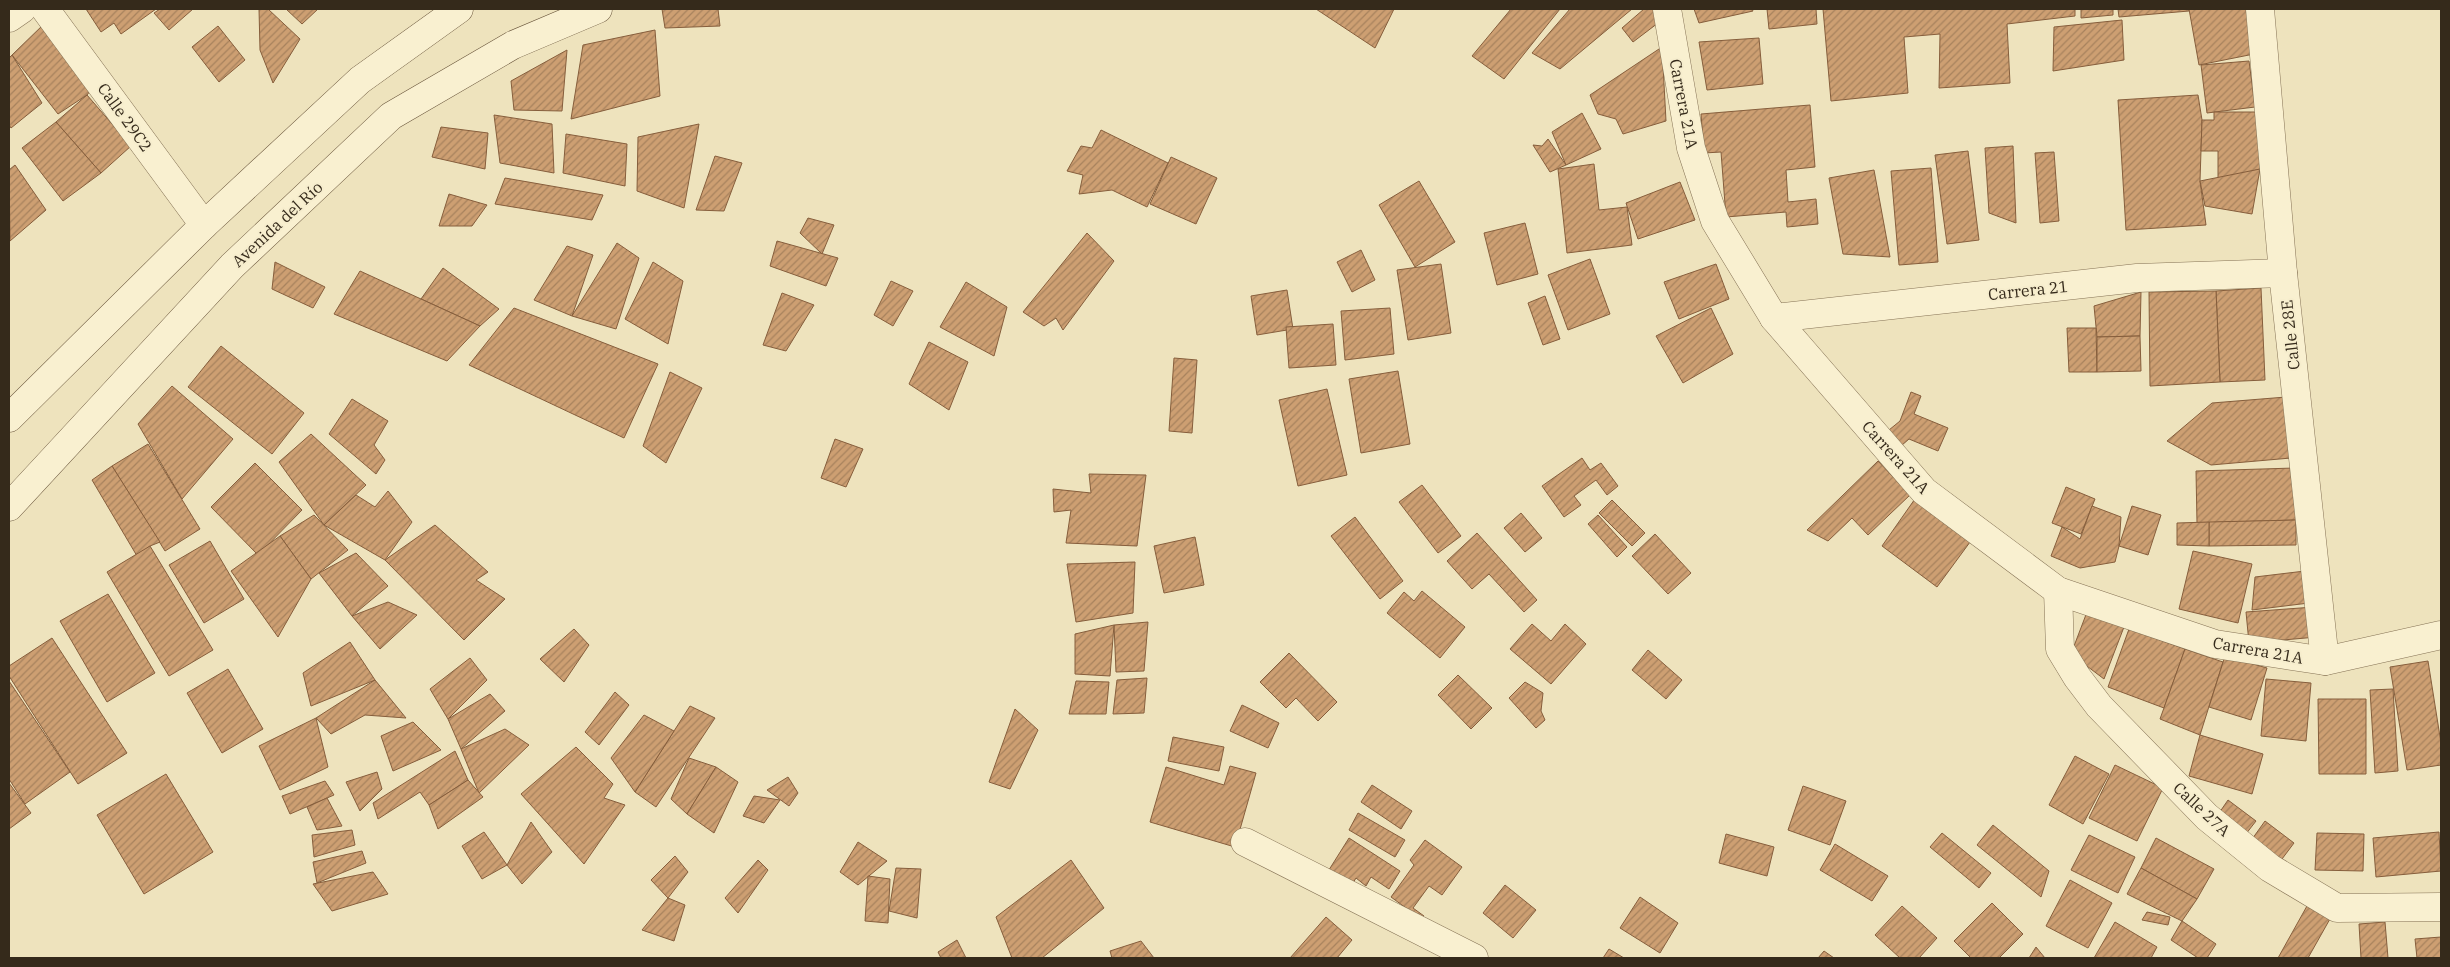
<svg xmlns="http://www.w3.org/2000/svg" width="2450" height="967" viewBox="0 0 2450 967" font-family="'IBM Plex Serif',serif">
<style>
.building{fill:url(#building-hatch);stroke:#865e3c}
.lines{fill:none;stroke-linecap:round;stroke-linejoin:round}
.street-casing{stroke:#867356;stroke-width:29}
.secondary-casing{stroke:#68543a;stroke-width:29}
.street{stroke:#f9f0d0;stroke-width:28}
.secondary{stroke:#f9f0d0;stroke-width:28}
.labels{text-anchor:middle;stroke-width:4;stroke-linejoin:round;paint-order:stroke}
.street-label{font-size:16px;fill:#352a1b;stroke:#f6edcd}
</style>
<defs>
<pattern id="building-hatch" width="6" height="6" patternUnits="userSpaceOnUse" patternTransform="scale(1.25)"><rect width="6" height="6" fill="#cd9f72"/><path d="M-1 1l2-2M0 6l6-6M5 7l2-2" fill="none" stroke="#a7825d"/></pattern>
</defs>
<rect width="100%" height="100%" fill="#eee3bd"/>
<g class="building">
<path d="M86 9H156L121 34 114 23 101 32Z"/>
<path d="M160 9H193L169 30 154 13Z"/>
<path d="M259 9H268L300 39 273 83 260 50Z"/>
<path d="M286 9H318L302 24Z"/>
<path d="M662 9H718L720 26 665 28Z"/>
<path d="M1316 9H1394L1375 48Z"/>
<path d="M1511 9H1560L1504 79 1472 56Z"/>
<path d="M1570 9H1632L1560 69 1532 53Z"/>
<path d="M1644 9H1655L1662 20 1633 42 1622 28Z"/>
<path d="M1694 9H1752L1753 11 1699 23Z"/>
<path d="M1767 9H1816L1817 24 1769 29Z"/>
<path d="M1823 9H2075V16L2007 24 2010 83 1939 88 1940 34 1904 37 1908 93 1831 101Z"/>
<path d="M2081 9H2113V15L2081 18Z"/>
<path d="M2118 9H2189V11L2119 17Z"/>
<path d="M2189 9H2247L2254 54 2199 65Z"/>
<path d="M2122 20 2124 60 2053 71 2054 27Z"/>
<path d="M45 23 94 86 87 95 58 114 12 55Z"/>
<path d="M218 26 245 60 219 82 192 47Z"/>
<path d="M655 30 660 96 571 119 583 45Z"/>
<path d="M1759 38 1763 84 1707 90 1699 42Z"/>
<path d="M1662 47 1666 121 1623 134 1616 119 1598 114 1590 95Z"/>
<path d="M567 50 562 111 514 110 511 81Z"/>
<path d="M12 55 42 103 11 128 9 125V58Z"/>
<path d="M2249 61 2255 107 2207 113 2201 65Z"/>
<path d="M87 95 131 146 101 173 56 122Z"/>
<path d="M2198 95 2202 120 2200 181 2206 225 2126 230 2118 100Z"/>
<path d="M1810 105 1815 167 1786 170 1788 202 1816 199 1818 224 1787 227 1786 212 1726 217 1721 152 1704 153 1701 114Z"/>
<path d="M2214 112H2260V169L2218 181V151H2201L2202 120H2214Z"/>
<path d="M1582 113 1601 149 1566 165 1552 132Z"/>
<path d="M494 115 552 124 554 173 500 163Z"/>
<path d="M56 122 101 173 63 201 22 148Z"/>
<path d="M699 124 684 208 637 191 638 137Z"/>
<path d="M441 127 488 133 485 169 432 157Z"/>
<path d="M1101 130 1168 163 1147 207 1112 190 1079 194 1083 175 1067 171 1081 146 1092 148Z"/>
<path d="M566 134 627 144 625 186 563 173Z"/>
<path d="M1548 139 1566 165 1550 172 1533 145 1542 146Z"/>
<path d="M2013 146 2016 223 1989 213 1985 148Z"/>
<path d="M1968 151 1979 240 1947 244 1935 155Z"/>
<path d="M2054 152 2059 221 2040 223 2035 153Z"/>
<path d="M715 156 742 163 724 211 696 210Z"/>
<path d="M1171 157 1217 178 1196 224 1150 204Z"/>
<path d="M1594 164 1599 210 1627 207 1632 245 1567 253 1558 169Z"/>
<path d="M15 165 46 210 10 241 9 170Z"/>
<path d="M1931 168 1938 262 1899 265 1891 171Z"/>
<path d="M2260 169 2252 214 2205 206 2200 181Z"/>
<path d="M1874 170 1890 257 1843 254 1829 178Z"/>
<path d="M505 178 603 195 592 220 495 204Z"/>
<path d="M1419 181 1455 242 1415 267 1379 205Z"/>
<path d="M1680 182 1695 220 1638 239 1626 203Z"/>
<path d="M449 194 487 205 472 226H439Z"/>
<path d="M808 218 834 225 822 254 800 233Z"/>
<path d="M1525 223 1538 274 1497 285 1484 233Z"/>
<path d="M1087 233 1114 261 1063 330 1056 318 1044 326 1023 312Z"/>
<path d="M777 241 838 258 826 286 770 266Z"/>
<path d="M617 243 639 258 616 329 572 316Z"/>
<path d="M567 246 593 255 572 316 534 300Z"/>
<path d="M1361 250 1375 280 1352 292 1337 262Z"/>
<path d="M1590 259 1610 314 1568 330 1548 275Z"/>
<path d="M275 262 325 287 313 308 272 289Z"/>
<path d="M653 262 683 281 668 344 625 319Z"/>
<path d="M1441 264 1451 333 1408 340 1397 270Z"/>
<path d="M1716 264 1729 299 1679 319 1664 282Z"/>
<path d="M443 268 499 309 480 326 421 299Z"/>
<path d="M360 271 421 299 480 326 447 361 334 314Z"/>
<path d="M891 281 913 291 893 326 874 315Z"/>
<path d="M966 282 1007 307 994 356 940 327Z"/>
<path d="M2261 288 2265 380 2220 382 2216 291Z"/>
<path d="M1287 290 1293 329 1257 335 1251 296Z"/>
<path d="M2216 291 2220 382 2150 386 2149 292Z"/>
<path d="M2141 292 2140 336 2097 337 2094 306Z"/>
<path d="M782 293 814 305 786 351 763 345Z"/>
<path d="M1545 296 1560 339 1543 345 1528 303Z"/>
<path d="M514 308 658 364 624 438 469 365Z"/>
<path d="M1390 308 1394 354 1345 360 1341 311Z"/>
<path d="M1711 308 1733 354 1683 383 1656 336Z"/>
<path d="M1333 324 1336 365 1289 368 1286 327Z"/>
<path d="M2067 328H2096L2097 372H2069Z"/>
<path d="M2140 336 2141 371 2097 372V337Z"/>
<path d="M929 342 968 362 949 410 909 384Z"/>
<path d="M221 346 304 413 272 454 188 387Z"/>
<path d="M1174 358 1197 360 1192 433 1169 431Z"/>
<path d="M1398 371 1410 444 1361 453 1349 379Z"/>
<path d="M670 372 702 388 666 463 643 446Z"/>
<path d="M172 386 233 439 182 499 138 424Z"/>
<path d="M1327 389 1347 475 1298 486 1279 400Z"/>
<path d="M1911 392 1921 396 1914 414 1948 428 1938 451 1909 439 1901 446 1889 430 1900 421Z"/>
<path d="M2286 397 2291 458 2211 465 2167 441 2212 403Z"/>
<path d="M352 399 388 421 374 445 385 460 376 474 329 434Z"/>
<path d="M311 434 366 485 324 525 279 462Z"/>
<path d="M835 439 863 449 846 487 821 478Z"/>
<path d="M148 444 200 529 165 551 112 466Z"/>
<path d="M1582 458 1590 470 1601 463 1618 486 1607 495 1596 480 1574 496 1581 505 1564 517 1542 486Z"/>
<path d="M1878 461 1910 495 1868 535 1852 518 1828 541 1807 530Z"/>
<path d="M255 463 302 510 258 555 211 507Z"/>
<path d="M112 466 160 542 150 546 137 556 92 480Z"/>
<path d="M2295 468 2296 520 2197 523 2196 471Z"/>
<path d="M1089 474 1146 475 1137 546 1066 543 1071 510 1054 512 1053 489 1091 493Z"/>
<path d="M1422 485 1461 536 1438 553 1399 502Z"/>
<path d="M2066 487 2095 499 2081 534 2052 523Z"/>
<path d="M388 491 412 522 385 560 324 525 356 495 375 507Z"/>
<path d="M1917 496 1973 538 1937 587 1882 546Z"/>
<path d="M1612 500 1645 533 1632 546 1599 513Z"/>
<path d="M2092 506 2121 517 2119 546 2115 562 2080 568 2051 556 2062 527 2080 539Z"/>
<path d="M2132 506 2161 515 2148 555 2119 546Z"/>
<path d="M1521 513 1542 538 1525 552 1504 528Z"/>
<path d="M314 515 348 550 311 579 280 536Z"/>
<path d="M1598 515 1627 547 1617 557 1588 524Z"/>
<path d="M1355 517 1403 581 1380 599 1331 536Z"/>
<path d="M2296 520V545L2209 546V522Z"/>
<path d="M2209 522V546L2177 545V523Z"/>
<path d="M435 525 488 572 476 580 505 599 464 640 385 560Z"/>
<path d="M1477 533 1537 600 1524 612 1489 574 1472 589 1447 561Z"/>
<path d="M1655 534 1691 573 1668 594 1632 556Z"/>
<path d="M280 536 311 579 278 637 231 571Z"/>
<path d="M1195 537 1204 585 1164 593 1154 546Z"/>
<path d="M210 541 244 599 204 623 169 565Z"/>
<path d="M150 546 213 650 169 676 107 572Z"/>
<path d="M2193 551 2252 564 2238 623 2179 609Z"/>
<path d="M356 553 388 586 352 616 319 573Z"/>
<path d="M1135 562 1133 613 1076 622 1067 564Z"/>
<path d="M2305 571 2309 603 2252 610 2255 577Z"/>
<path d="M1422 591 1465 627 1440 658 1387 613 1404 592 1414 601Z"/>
<path d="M108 594 155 673 107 702 60 621Z"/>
<path d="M388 602 417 615 380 649 352 616Z"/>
<path d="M2314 607 2317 637 2249 643 2246 612Z"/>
<path d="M2087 612 2124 627 2104 679 2071 654Z"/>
<path d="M1148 622 1144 671 1116 672 1114 625Z"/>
<path d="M1532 624 1551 641 1565 624 1586 644 1551 684 1510 649Z"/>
<path d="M1114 625 1110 676 1075 674V634Z"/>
<path d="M574 629 589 645 564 682 540 659Z"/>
<path d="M2129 629 2185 649 2164 708 2108 687Z"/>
<path d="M52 638 127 753 78 784 9 676V666Z"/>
<path d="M350 642 375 680 311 706 303 673Z"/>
<path d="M2185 649 2223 662 2200 735 2160 719Z"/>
<path d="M1648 650 1682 680 1666 699 1632 670Z"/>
<path d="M1289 653 1337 702 1318 721 1296 698 1286 708 1260 682Z"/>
<path d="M2225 656 2267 668 2251 720 2209 707Z"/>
<path d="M470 658 487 680 448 719 430 689Z"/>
<path d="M2428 661 2441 743V765L2407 770 2390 667Z"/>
<path d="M228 669 263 729 222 753 187 693Z"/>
<path d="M1458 675 1492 708 1471 729 1438 695Z"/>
<path d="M1147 678 1144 713 1113 714 1117 680Z"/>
<path d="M2266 679 2311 683 2306 741 2261 736Z"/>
<path d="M375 680 406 718 365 715 331 734 316 718Z"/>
<path d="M9 681 70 772 25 804 9 779Z"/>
<path d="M1076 681 1109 682 1106 714H1069Z"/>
<path d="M1525 682 1543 693 1541 711 1545 720 1536 728 1509 698Z"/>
<path d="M2393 689 2398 771 2375 773 2370 690Z"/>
<path d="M615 692 629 705 599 745 585 732Z"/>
<path d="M490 694 505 711 461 749 448 719Z"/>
<path d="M2318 699H2366V774H2319Z"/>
<path d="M1242 705 1279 723 1268 748 1230 731Z"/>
<path d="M690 706 715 718 656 807 635 792Z"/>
<path d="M1015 709 1038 730 1010 789 989 782Z"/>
<path d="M644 715 674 731 635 792 611 758Z"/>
<path d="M316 718 328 767 280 790 259 746Z"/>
<path d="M413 722 441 750 393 771 381 736Z"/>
<path d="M505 729 529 745 479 793 461 749Z"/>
<path d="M2200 735 2263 754 2252 794 2189 776Z"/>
<path d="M1173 737 1224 747 1219 771 1168 761Z"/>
<path d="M576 747 613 784 604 798 625 805 584 864 521 794Z"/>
<path d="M455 751 468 780 429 805 420 792 378 819 373 803Z"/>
<path d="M2075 756 2109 774 2083 824 2049 805Z"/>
<path d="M689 758 716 767 687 814 671 799Z"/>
<path d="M2115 765 2163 788 2137 841 2089 818Z"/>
<path d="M1230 766 1256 773 1235 847 1150 822 1166 767 1224 785Z"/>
<path d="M716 767 738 782 714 833 687 814Z"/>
<path d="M377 772 382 789 360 811 346 782Z"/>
<path d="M166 774 213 852 144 894 97 815Z"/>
<path d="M788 777 798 793 789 806 767 790Z"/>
<path d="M468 780 483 797 438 829 429 805Z"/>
<path d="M325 781 334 795 290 814 282 796Z"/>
<path d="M9 783 31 813 9 829Z"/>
<path d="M1372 785 1412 811 1401 829 1361 802Z"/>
<path d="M1803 786 1846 801 1830 845 1788 830Z"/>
<path d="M754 796 780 800 764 823 743 816Z"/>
<path d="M327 798 342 826 317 830 307 807Z"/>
<path d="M2228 800 2256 821 2242 839 2215 819Z"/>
<path d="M1358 813 1405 840 1395 857 1349 830Z"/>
<path d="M2265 821 2294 843 2279 863 2250 842Z"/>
<path d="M531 822 552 852 522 884 507 865Z"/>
<path d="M1993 825 2049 871 2041 897 1977 845Z"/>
<path d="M352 830 355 845 314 857 312 835Z"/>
<path d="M484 832 507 865 482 879 462 846Z"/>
<path d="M2439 832 2441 871 2376 877 2373 838Z"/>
<path d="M1942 833 1991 873 1979 888 1930 847Z"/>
<path d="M2317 833 2364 834 2363 871 2315 870Z"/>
<path d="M1726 834 1774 847 1767 876 1719 863Z"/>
<path d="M2089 835 2135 857 2118 893 2071 870Z"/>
<path d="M1349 838 1400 871 1389 889 1371 877 1366 886 1356 878 1350 888 1327 873Z"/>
<path d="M2156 838 2214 869 2197 899 2141 868Z"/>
<path d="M1425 840 1462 867 1442 895 1429 886 1413 908 1424 916 1421 919 1391 897 1414 865 1410 860Z"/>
<path d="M858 842 887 861 858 885 840 872Z"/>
<path d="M1835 844 1888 876 1872 901 1820 870Z"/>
<path d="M362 851 366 863 317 883 313 862Z"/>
<path d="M675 856 688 872 668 898 651 880Z"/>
<path d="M758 860 768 870 738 913 725 898Z"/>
<path d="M1071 860 1104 908 1042 958H1012L996 917Z"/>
<path d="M896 868 921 869 917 918 889 911Z"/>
<path d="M2141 868 2197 899 2182 921 2127 894Z"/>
<path d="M373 872 388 894 332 911 313 884Z"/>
<path d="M868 876 890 879 888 923 865 921Z"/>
<path d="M2070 880 2112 903 2088 948 2046 926Z"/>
<path d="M1505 885 1536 910 1513 938 1483 913Z"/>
<path d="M1640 897 1678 923 1660 953 1620 928Z"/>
<path d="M2312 897 2335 910 2308 958H2278Z"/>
<path d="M668 898 685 905 674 941 642 930Z"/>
<path d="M1992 903 2023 934 1999 958H1971L1954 941Z"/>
<path d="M1902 906 1937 938 1919 958H1900L1875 935Z"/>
<path d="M2147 912 2170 917 2168 925 2142 920Z"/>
<path d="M1326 917 1352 940 1337 958H1290Z"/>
<path d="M2182 921 2216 944 2207 958H2198L2171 940Z"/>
<path d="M2115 922 2157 947 2151 958H2094Z"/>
<path d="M2385 922 2388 958H2361L2359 924Z"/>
<path d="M2441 937V958H2417L2415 939Z"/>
<path d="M957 940 966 958H941L938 952Z"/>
<path d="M1141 941 1154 958H1112L1110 951Z"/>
<path d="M2036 947 2045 958H2029Z"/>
<path d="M1609 949 1624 958H1603Z"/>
<path d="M1824 951 1834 958H1818Z"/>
</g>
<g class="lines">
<defs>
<g id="street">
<path d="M45 9 204 225"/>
<path d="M1667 9 1691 148 1715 221 1774 318 1924 491 2058 591 2215 644 2325 661 2441 635"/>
<path d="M2260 9 2283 273 2325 661"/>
<path d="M9 18 22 9"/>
<path d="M1774 318 2137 278 2283 273"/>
<path d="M2058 591 2060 649 2077 677 2099 706 2207 817 2270 868 2337 908 2441 907"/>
<path d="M1245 842 1474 958"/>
</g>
<g id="secondary">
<path d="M9 418 204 225 360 80 459 9"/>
<path d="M9 507 232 266 391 116 513 45 598 9"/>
</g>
</defs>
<use href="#street" class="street-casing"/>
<use href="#secondary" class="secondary-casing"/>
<use href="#street" class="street"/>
<use href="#secondary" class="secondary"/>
</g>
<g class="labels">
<g class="street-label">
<text transform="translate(1684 104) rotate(79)" y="6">Carrera 21A</text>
<text transform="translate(125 117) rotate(54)" y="6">Calle 29C2</text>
<text transform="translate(277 224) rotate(-43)" y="6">Avenida del Río</text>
<text transform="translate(2028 290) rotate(-6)" y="6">Carrera 21</text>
<text transform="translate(2290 335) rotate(-96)" y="6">Calle 28E</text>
<text transform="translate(1896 457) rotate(48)" y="6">Carrera 21A</text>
<text transform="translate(2258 650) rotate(10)" y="6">Carrera 21A</text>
<text transform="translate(2202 809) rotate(43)" y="6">Calle 27A</text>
</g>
</g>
<rect width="2450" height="967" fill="none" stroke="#352a1b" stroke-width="20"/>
</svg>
